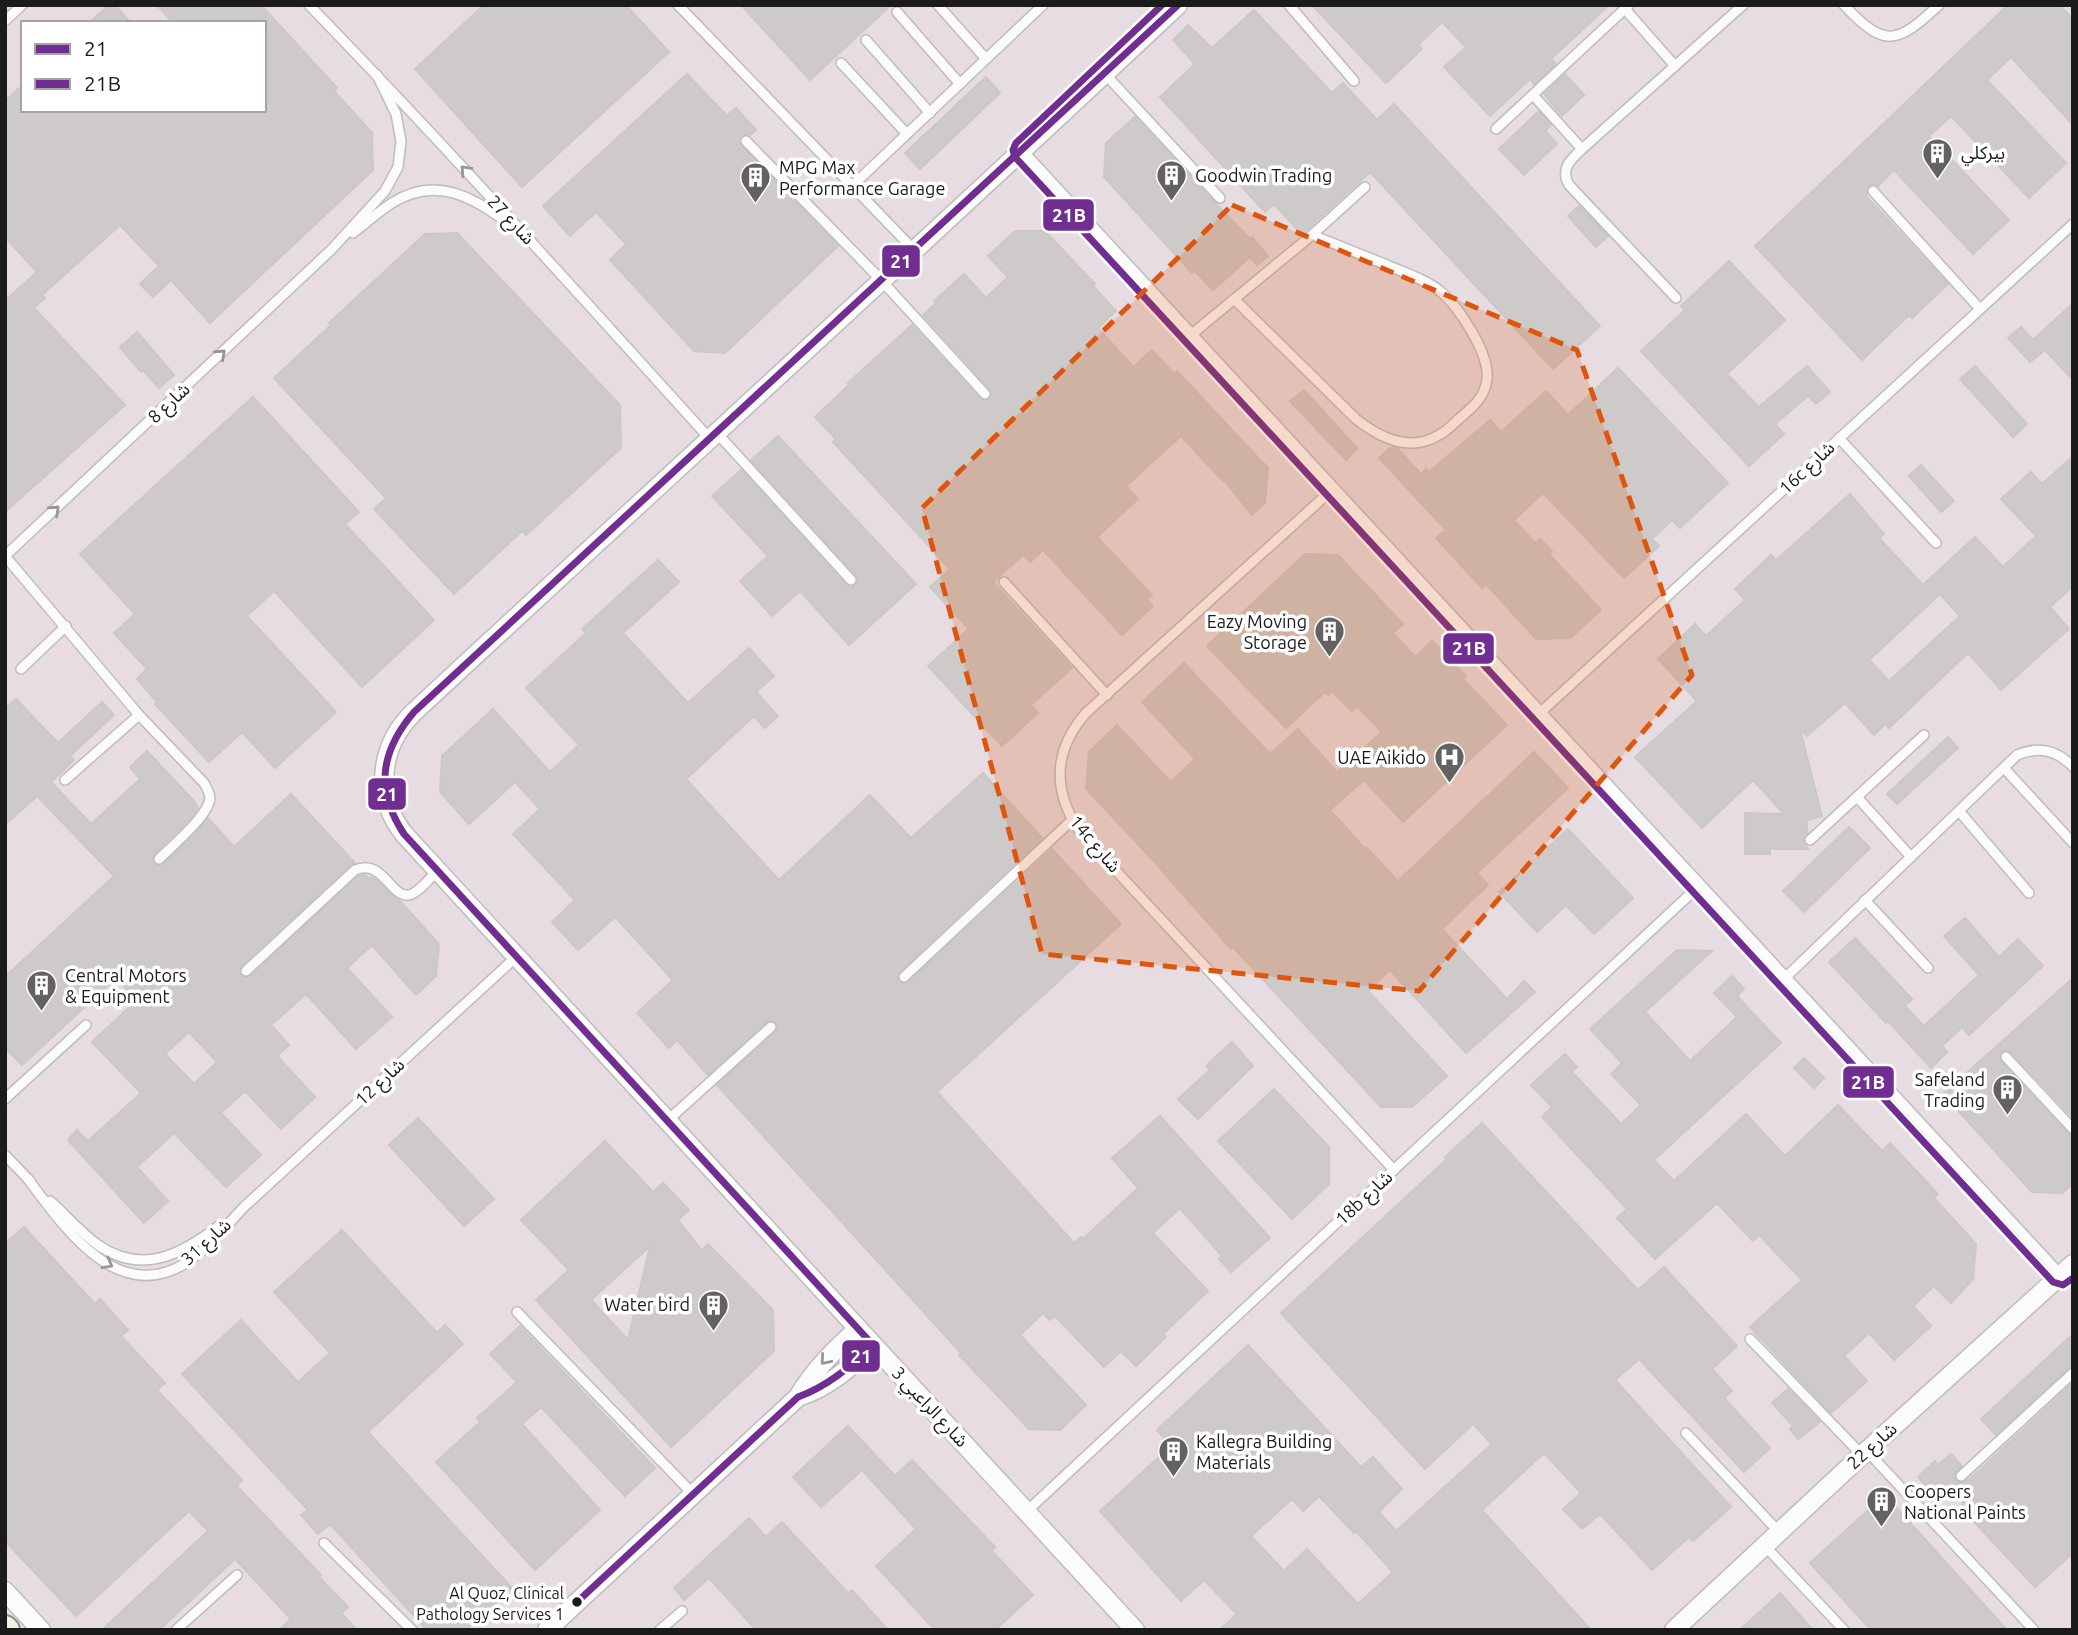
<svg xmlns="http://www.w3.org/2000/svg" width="2078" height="1635" viewBox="0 0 2078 1635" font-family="Ubuntu,'Noto Sans Arabic',sans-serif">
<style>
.industrial{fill:#e6dce2;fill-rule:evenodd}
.building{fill:#cecac9;stroke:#ccc8c5;stroke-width:2;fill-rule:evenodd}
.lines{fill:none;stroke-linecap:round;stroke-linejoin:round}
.service-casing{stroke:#bfbdbc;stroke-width:12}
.minor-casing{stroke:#bfbdbc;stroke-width:21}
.secondary-casing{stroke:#908f7e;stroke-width:28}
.service{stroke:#fcfbfb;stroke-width:9}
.minor{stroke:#fcfbfb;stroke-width:18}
.secondary{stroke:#f1f0e9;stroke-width:24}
.bus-1-casing{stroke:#fff;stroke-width:12}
.bus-2-casing{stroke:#fff;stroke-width:12}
.bus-1{stroke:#6f2e90;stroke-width:7}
.bus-2{stroke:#6f2e90;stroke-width:7}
.oneway{stroke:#979696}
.marked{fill:#de560d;fill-opacity:0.2;stroke:#de560d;stroke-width:5;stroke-dasharray:14 9;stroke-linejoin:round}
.bus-dot{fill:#1b1b1b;stroke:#fff;stroke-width:2.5}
.labels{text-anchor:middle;stroke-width:7;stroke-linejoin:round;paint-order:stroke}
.bus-label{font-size:16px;fill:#1b1b1b;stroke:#fff;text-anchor:end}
.poi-label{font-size:18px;fill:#1b1b1b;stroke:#fff;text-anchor:start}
.street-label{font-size:18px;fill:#1b1b1b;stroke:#fff}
.line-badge{stroke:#fff;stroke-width:2.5}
.badge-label{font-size:19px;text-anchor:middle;font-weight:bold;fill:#fff}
</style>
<rect width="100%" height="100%" fill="#e9e6e3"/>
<path class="industrial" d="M5 5H2073V1630H27L5 1606ZM23 23H264V110H23Z"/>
<g class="building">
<path d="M109 5H115L131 23H89Z"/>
<path d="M157 5H261L337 88 334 91 372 133 373 170 210 323 171 280 153 297 140 284 159 266 120 225 42 295 45 298 34 308 125 405 5 512V301L37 272 5 237V101L23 85V110H264V23H173Z"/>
<path d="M484 5H626L669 52 522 187 415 69Z"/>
<path d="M741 5H891L810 80Z"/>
<path d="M1312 5H1609L1551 59 1556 64 1534 84 1530 79 1490 116 1444 67 1466 47 1442 22 1418 45 1422 49 1386 83Z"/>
<path d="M2008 5H2059L2073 19V125L2011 57 1987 80 2066 163 2029 198 1951 116 1929 136 2009 220 1973 254 1894 170 1878 186 1872 184 1868 186 1866 196 1948 284 1912 318 1909 315 1862 360 1755 246Z"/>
<path d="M1254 10 1332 93 1343 83 1377 120 1394 104 1600 326 1553 369 1370 172 1302 234 1274 204 1265 212 1160 97 1195 64 1173 40 1188 25 1212 48Z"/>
<path d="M687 74 727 116 736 108 756 130 750 135 745 134 741 137 739 140 741 145 838 246 725 353 694 351 610 260 626 244 596 212 570 236 543 206Z"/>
<path d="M1565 74 1584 95 1562 116 1544 94Z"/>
<path d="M986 77 1000 93 920 169 905 153Z"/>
<path d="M1539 111 1551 125 1545 131 1557 144 1524 175 1499 149Z"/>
<path d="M1135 117 1215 203 1250 239 1252 237 1268 256 1257 265 1250 257 1213 290 1195 271 1192 273 1104 177 1106 143Z"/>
<path d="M1579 206 1608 236 1596 247 1568 216Z"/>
<path d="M1015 231H1045L1095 284 1093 286 1116 311 1098 328 1133 367 1152 350 1174 374 1177 371 1261 461 1268 467 1265 503 1252 515 1224 480 1223 481 1181 436 1126 486 1138 499 1097 537 1152 595 1147 599 1153 606 1122 635 1043 550 1030 562 1023 555 993 582 1072 668 1031 705 1038 713 1002 746 928 666 969 629 930 587 950 569 833 442 836 439 815 417 849 385 848 383 912 325 980 399 986 401 990 399 992 393 990 389 923 315 936 303 934 301 964 274 986 298 1008 277 988 256Z"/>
<path d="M457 233 620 405 621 448 526 535 522 531 454 594 374 509 386 498 274 378 331 325 329 323 425 234Z"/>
<path d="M1729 261 1785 320 1727 374 1759 407 1807 366 1830 392 1816 404 1808 396 1775 424 1784 434 1749 466 1641 351 1685 310 1681 306Z"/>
<path d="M2073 303V380L2045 350 2030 362 2008 338 2021 327 2033 340Z"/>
<path d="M137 332 174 375 159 388 143 370 141 372 120 347Z"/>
<path d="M1975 366 2027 424 2013 437 1960 379Z"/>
<path d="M1618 368 1728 483 1680 528 1672 520 1652 539 1659 546 1624 578 1543 493 1514 520 1535 543 1540 539 1552 551 1549 554 1601 610 1570 638 1536 639 1486 584 1482 588 1436 538 1446 530 1379 458 1391 447 1397 448 1421 474 1426 469 1429 472 1490 420 1501 432 1546 391 1568 415Z"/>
<path d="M1304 390 1357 448 1346 460 1290 401Z"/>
<path d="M253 397 359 512 345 524 434 620 362 687 274 591 247 616 336 712 275 768 242 732 209 762 155 704 157 702 137 679 147 669 114 633 135 614 80 554Z"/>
<path d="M778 436 916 584 849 645 800 591 772 616 740 581 768 556 712 496 741 470 846 585 853 587 858 581 856 575 751 460Z"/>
<path d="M2073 456V586L2050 607 2069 629 2001 690 1968 653 1889 728 1885 724 1874 735 1845 703 1807 736 1800 729 1822 816 1807 820V833L1803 841 1808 849H1770V854H1745V813L1784 814 1753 780 1702 828 1635 757 1697 701 1658 659 1695 624 1706 636 1745 600 1735 589 1771 555 1776 560 1850 494 1884 534 1879 538 1923 585 1975 537 2003 567 2036 536 2001 499 2031 472 2042 484ZM1940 594 1960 616 1889 681 1869 660Z"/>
<path d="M1921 465 1954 501 1941 512 1909 476Z"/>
<path d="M1305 554 1338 555 1403 624 1393 633 1415 657 1432 641 1466 676 1463 679 1507 725 1403 822 1364 780 1330 810 1365 849 1367 848 1398 881 1534 752 1568 788 1477 873 1488 885 1442 929 1507 999 1524 981 1535 992 1466 1053 1390 970 1368 991 1447 1076 1412 1107H1381L1233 947 1231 949 1151 858 1086 789 1089 752 1117 725 1171 782 1195 759 1142 702 1184 663 1270 754 1298 729 1337 772 1382 732 1357 706 1352 711 1332 691 1328 695 1325 692 1286 728 1207 646Z"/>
<path d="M658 560 679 582 623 633 688 703 749 648 774 676 756 692 778 716 765 728 754 716 686 779 779 880 870 795 911 838 983 773 1042 838 899 972 897 978 899 982 905 984 909 982 1052 849 1121 924 937 1092 1074 1243 1081 1237 1083 1239 1138 1188 1112 1158 1160 1116 1270 1238 1231 1272 1219 1259 1222 1256 1180 1208 1153 1233 1208 1291 1163 1334 1166 1337 1136 1366 1121 1351 1104 1367 1055 1316 1050 1320 1043 1313 1020 1335 1086 1405 1060 1430 1029 1429 959 1355 961 1353 717 1085 776 1032 778 1026 776 1022 770 1020 766 1022 708 1075 677 1040 669 1048 637 1013 673 980 615 917 578 950 552 922 575 900 513 834 540 809 515 782 469 824 440 792 442 756 493 709 550 772 579 745 526 688 586 633 582 629Z"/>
<path d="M16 699 58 743 102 702 114 715 70 756 74 760 51 782 91 824 140 779 130 767 147 751 195 802 198 808 191 818 154 854 152 860 156 865 164 864 208 818 234 847 291 794 355 863 350 865 241 966 239 972 243 977 251 976 358 876 365 875 370 879 372 877 376 880 399 900 439 944 436 976 416 995 372 945 347 968 392 1017 356 1049 306 994 271 1025 289 1045 277 1056 315 1097 281 1129 245 1091 221 1113 261 1155 226 1187 174 1133 137 1167 168 1201 144 1223 68 1140 77 1130 88 1141 141 1093 92 1042 137 1000 116 978 22 1065 5 1048V977L114 876 37 796 5 825V709ZM189 1032 217 1062 194 1084 165 1054Z"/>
<path d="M1948 737 1958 748 1897 804 1887 794Z"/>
<path d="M1849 827 1870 848 1804 912 1783 891Z"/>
<path d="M1568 829 1633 898 1594 934 1566 905 1537 932 1499 892Z"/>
<path d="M1965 918 1999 957 2018 939 2043 966 1969 1035 1962 1027 1942 1046 1947 1052 1931 1068 1888 1021 1886 1023 1829 962 1855 938 1912 999 1905 1006 1924 1026 1979 975 1944 936Z"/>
<path d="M1677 950 1712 951 1645 1012 1690 1061 1737 1017 1714 993 1732 976 1744 989 1737 996 1781 1043 1654 1160 1674 1181 1746 1114 1785 1156 1838 1105 1882 1151 1890 1143 1938 1194 1934 1198 1976 1244 1973 1279 1951 1303 1934 1286 1913 1306 1931 1326 1894 1360 1869 1333 1844 1356 1867 1381 1831 1413 1750 1327 1802 1280 1759 1235 1753 1241 1717 1203 1655 1259 1617 1218 1627 1209 1542 1117 1552 1107 1531 1085 1565 1054 1577 1067 1572 1072 1621 1124 1641 1105 1611 1074 1622 1063 1590 1029Z"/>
<path d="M2073 978V1118L2011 1052 2004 1050 1999 1056 2001 1062 2068 1134 2073 1136V1184L2062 1193 2032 1192 1943 1094Z"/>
<path d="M1232 1042 1253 1066 1198 1119 1178 1099 1210 1070 1206 1066Z"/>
<path d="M1804 1058 1824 1078 1814 1088 1794 1068Z"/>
<path d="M1274 1089 1329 1147V1184L1292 1219 1218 1141Z"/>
<path d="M418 1118 494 1199 464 1226 389 1145Z"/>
<path d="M1482 1123 1638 1290 1664 1267 1737 1346 1712 1369 1732 1391 1724 1398 1770 1448 1744 1472 1639 1359 1615 1380 1731 1507 1693 1541 1689 1537 1652 1570 1600 1514 1582 1529 1563 1509 1581 1493 1544 1453 1482 1510 1591 1630H1220L1237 1614 1204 1580 1181 1601 1100 1511 1171 1446 1157 1430 1248 1345 1361 1467 1373 1457 1402 1489 1379 1512 1396 1531 1492 1444 1473 1424 1425 1469 1281 1313 1447 1159 1445 1157ZM1319 1496 1354 1533 1356 1531 1393 1572 1358 1604 1307 1549 1284 1571 1251 1536 1292 1499 1303 1511Z"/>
<path d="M605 1141 653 1192 663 1183 689 1210 678 1220 702 1251 708 1244 773 1310 774 1351 671 1447 536 1300 569 1270 521 1220ZM650 1246 628 1340 591 1300Z"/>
<path d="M24 1227 95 1304 100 1299 128 1330 121 1336 165 1383 157 1390 242 1480 237 1486 321 1575 319 1577 348 1607 341 1613 357 1630H279L291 1619 235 1559 159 1630H102L208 1531 189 1511 76 1616 5 1541V1244Z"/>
<path d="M342 1230 437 1333 445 1325 463 1344 368 1432 512 1588 466 1630H427L330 1524 318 1534 301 1515 308 1510 182 1374 241 1320 298 1382 330 1353 274 1292Z"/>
<path d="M520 1326 655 1468 625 1496 541 1407 522 1424 600 1510 535 1570 436 1462 480 1422 477 1418 517 1382 490 1354Z"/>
<path d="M2073 1334V1366L2068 1368 1996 1435 1981 1419Z"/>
<path d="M2073 1383V1553L2035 1587 1963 1510V1482L1972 1477Z"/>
<path d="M1788 1389 1820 1422 1798 1439 1790 1429 1793 1426 1772 1403Z"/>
<path d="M848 1426 895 1476 912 1460 995 1547 991 1550 1033 1595 995 1630H935L876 1566 916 1529 862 1470 821 1507 793 1477Z"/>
<path d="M1951 1454 1962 1466 1954 1475 1955 1480 1961 1483 1940 1502 1918 1477 1935 1461 1938 1465Z"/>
<path d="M1885 1495 2007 1630H1871L1810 1563Z"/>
<path d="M749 1518 766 1537 782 1522 848 1593 852 1590 888 1630H756L709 1578 684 1600 674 1588Z"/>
<path d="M1780 1593 1813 1630H1740Z"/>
</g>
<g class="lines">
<defs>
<g id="service">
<path d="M309 5C446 146 577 292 709 438"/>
<path d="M678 5 914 250"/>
<path d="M938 5 986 59"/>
<path d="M1289 5 1354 81"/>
<path d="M1844 5C1885 49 1897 44 1939 5"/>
<path d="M1625 9 1675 66"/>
<path d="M897 12 960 84"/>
<path d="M5 21 22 5"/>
<path d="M866 40 930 113"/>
<path d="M841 63 907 134"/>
<path d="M1105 74 1220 198"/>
<path d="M1533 95 1582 149"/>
<path d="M1496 129 1629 5"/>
<path d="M746 141 881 280 985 394"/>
<path d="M1023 151 2061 1275"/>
<path d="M852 186 1043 5"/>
<path d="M1873 191 1980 309"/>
<path d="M353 233C366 223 378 212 392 203 438 174 475 199 512 226"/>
<path d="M1676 298 1569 185C1560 169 1570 160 1582 149L1743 5"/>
<path d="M1234 299 1356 419C1380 438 1410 453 1439 435 1447 431 1453 424 1460 418 1473 407 1485 397 1487 379 1490 354 1459 307 1440 291 1425 279 1405 273 1387 265 1362 255 1337 245 1312 235"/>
<path d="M1192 334 1312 235 1365 187"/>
<path d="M716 432 851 580"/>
<path d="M1839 438 1936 543"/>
<path d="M1334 488 1086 713C1053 751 1052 790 1080 832L1394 1170"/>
<path d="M5 556 332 249 385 191 398 167 401 141 396 114 377 75"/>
<path d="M5 556 139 715 204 783C207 788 210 793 210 799 207 817 172 846 159 859"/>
<path d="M1004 582 1107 695"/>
<path d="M21 669 66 626"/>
<path d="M1542 711 2073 224"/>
<path d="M2004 768 2073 843"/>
<path d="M65 780 139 715"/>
<path d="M1857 797 1911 857"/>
<path d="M1959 811 2029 893"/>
<path d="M1810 840 1924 735"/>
<path d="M1865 900 1928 968"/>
<path d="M246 971 355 870C384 857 392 903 412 894 421 890 430 878 437 871"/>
<path d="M904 977 1072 820"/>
<path d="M1786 977 2017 755C2038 746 2057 750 2073 767"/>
<path d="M2006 1057 2073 1129"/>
<path d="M5 1099 86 1025"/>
<path d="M667 1121 771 1027"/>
<path d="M5 1155 30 1181"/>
<path d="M28 1179C64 1227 117 1306 186 1263 208 1249 226 1226 244 1207L516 957"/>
<path d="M50 1201C66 1215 80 1232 98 1245 143 1276 182 1254 220 1225"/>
<path d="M517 1312 693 1494"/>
<path d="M1750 1339 1862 1455"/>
<path d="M1686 1433 1779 1532"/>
<path d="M1867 1451 2034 1630"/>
<path d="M1961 1476 2073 1373"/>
<path d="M1027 1511 1700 885"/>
<path d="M324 1543 412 1630"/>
<path d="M1765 1546 1844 1630"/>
<path d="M176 1630 237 1575"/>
<path d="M660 1630 682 1611"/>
</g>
<g id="minor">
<path d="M798 1397C829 1387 850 1368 873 1345"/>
<path d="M5 1591 41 1630"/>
<path d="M547 1630 798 1397C814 1370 834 1350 858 1329"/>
<path d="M1135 1630 404 834C374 796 379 746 414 712 668 476 925 243 1178 5"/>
<path d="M1674 1630 1862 1455 2073 1264"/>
</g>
<path id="secondary" d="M5 1628 7 1630"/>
</defs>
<use href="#service" class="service-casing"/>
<use href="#minor" class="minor-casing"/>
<use href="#secondary" class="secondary-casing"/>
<use href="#service" class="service"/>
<use href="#minor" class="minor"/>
<use href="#secondary" class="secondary"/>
<defs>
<path id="bus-1" d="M577 1602 798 1397C828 1386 850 1367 873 1345L404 834C375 790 380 752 414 712L1178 5"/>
<path id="bus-2" d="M1162 5 1016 143 1013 150 1015 157 2053 1282 2063 1285 2073 1278"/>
</defs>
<use href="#bus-1" class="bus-1-casing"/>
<use href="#bus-2" class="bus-2-casing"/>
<use href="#bus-1" class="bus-1"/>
<use href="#bus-2" class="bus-2"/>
</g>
<defs><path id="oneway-chevron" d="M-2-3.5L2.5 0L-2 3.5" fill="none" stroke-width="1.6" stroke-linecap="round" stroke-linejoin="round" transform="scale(1.75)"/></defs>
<g class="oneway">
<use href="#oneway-chevron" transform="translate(465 170) rotate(-133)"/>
<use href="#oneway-chevron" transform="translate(221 354) rotate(-43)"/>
<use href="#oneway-chevron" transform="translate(55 510) rotate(-43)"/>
<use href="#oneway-chevron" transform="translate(108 1264) rotate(29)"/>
<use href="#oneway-chevron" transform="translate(825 1360) rotate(131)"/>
</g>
<path class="marked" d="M1232 205 1577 350 1692 675 1419 991 1042 954 922 508Z"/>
<defs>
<symbol id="building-pin" viewBox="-11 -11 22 30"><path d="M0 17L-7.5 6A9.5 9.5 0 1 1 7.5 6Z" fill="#636261" stroke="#fff"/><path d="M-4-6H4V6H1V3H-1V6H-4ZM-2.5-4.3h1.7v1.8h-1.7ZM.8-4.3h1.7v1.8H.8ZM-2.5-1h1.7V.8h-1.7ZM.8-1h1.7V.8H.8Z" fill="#fff"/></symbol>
<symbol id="hospital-pin" viewBox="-11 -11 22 30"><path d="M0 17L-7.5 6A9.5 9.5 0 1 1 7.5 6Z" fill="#636261" stroke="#fff"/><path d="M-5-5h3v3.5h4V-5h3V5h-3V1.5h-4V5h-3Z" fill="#fff"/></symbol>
</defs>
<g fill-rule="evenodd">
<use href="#building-pin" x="1920" y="136" width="35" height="47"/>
<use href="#building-pin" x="1154" y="158" width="35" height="47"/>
<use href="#building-pin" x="738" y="160" width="35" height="47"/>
<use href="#building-pin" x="1312" y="614" width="35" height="47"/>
<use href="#hospital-pin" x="1432" y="740" width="35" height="47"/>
<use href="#building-pin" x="24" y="968" width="35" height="47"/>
<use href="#building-pin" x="1990" y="1072" width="35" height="47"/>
<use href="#building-pin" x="696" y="1288" width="35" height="47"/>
<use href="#building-pin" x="1156" y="1434" width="35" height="47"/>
<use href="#building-pin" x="1864" y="1484" width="35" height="47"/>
</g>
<circle class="bus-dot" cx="577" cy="1602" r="6"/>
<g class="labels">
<g class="bus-label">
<text x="564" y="1599">Al Quoz, Clinical<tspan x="564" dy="21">Pathology Services 1</tspan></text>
</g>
<g class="poi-label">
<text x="1961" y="159">بيركلي</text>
<text x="779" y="174">MPG Max<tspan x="779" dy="21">Performance Garage</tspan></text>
<text x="1195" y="182">Goodwin Trading</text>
<text x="1307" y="628" text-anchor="end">Eazy Moving<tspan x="1307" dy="21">Storage</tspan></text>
<text x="1426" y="764" text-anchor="end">UAE Aikido</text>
<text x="65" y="982">Central Motors<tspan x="65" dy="21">&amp; Equipment</tspan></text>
<text x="1985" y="1086" text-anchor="end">Safeland<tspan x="1985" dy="21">Trading</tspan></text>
<text x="690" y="1311" text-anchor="end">Water bird</text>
<text x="1196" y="1448">Kallegra Building<tspan x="1196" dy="21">Materials</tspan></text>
<text x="1904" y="1498">Coopers<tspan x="1904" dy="21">National Paints</tspan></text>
</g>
<g class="street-label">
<text transform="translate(511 220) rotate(47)" y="6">شارع 27</text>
<text transform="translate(169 403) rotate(-43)" y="6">شارع 8</text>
<text transform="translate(1807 468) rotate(-43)" y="6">16c شارع</text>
<text transform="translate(1095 844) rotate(50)" y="6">14c شارع</text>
<text transform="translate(380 1082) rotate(-43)" y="6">شارع 12</text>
<text transform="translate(1364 1198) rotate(-43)" y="6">18b شارع</text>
<text transform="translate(206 1242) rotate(-42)" y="6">شارع 31</text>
<text transform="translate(930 1407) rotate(47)" y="6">شارع الراعبي 3</text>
<text transform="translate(1872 1446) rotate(-42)" y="6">شارع 22</text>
</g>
</g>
<g class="line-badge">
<rect x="1042" y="198" width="53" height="34" rx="7" fill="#6f2e90"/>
<rect x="881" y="244" width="40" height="34" rx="7" fill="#6f2e90"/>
<rect x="1442" y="632" width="53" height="33" rx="7" fill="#6f2e90"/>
<rect x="367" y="777" width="40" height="34" rx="7" fill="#6f2e90"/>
<rect x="1842" y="1065" width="53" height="34" rx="7" fill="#6f2e90"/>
<rect x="841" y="1339" width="40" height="34" rx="7" fill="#6f2e90"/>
</g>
<g class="badge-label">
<text x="1069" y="222">21B</text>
<text x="901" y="268">21</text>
<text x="1469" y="655">21B</text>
<text x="387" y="801">21</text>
<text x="1868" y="1089">21B</text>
<text x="861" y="1363">21</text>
</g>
<rect width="2078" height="1635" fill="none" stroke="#1b1b1b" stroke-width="14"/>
<rect x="21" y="21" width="245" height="91" fill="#ffffff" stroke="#a4a4a4" stroke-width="2"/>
<rect x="35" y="44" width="35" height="10" fill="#6f2e90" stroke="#a4a4a4" stroke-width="2"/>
<text x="84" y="56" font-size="21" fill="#1b1b1b">21</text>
<rect x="35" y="79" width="35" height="10" fill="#6f2e90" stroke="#a4a4a4" stroke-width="2"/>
<text x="84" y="91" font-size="21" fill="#1b1b1b">21B</text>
</svg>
